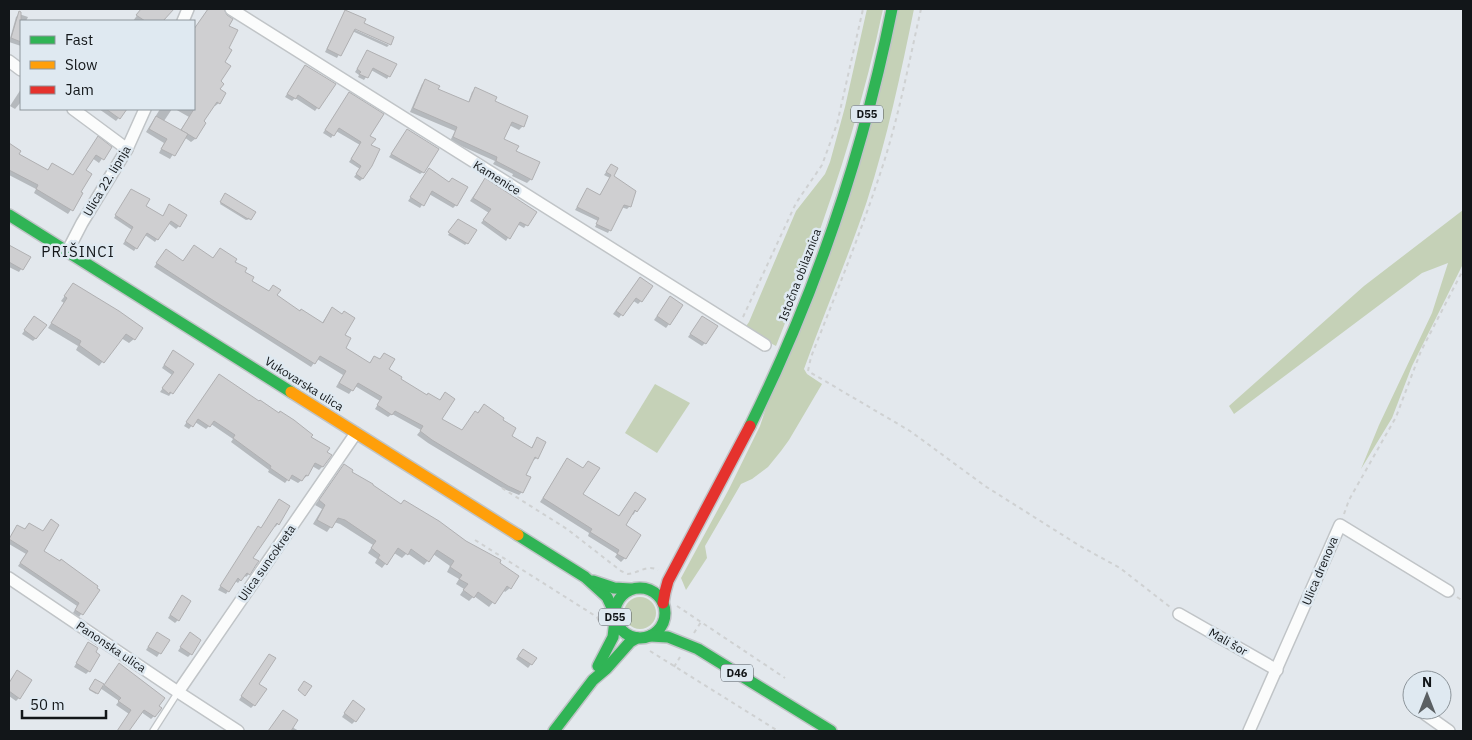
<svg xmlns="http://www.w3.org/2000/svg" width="1472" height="740" viewBox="0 0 1472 740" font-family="'IBM Plex Sans',sans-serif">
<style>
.green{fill:#c5d1b7}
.shadow{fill:#0003}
.building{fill:#cfcfd1;stroke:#b0b0b2}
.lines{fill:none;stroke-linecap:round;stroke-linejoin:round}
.lane-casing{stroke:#c0c4c7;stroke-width:8}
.street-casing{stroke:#c0c4c7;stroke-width:14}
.fast-casing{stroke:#c0c4c7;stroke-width:14}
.slow-casing{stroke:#c0c4c7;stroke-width:14}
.jam-casing{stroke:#c0c4c7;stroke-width:14}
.path{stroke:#cfd1d2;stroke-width:2;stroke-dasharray:4 4;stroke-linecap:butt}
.lane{stroke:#fbfcfc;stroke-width:5.5}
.street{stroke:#fbfcfc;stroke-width:11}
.fast{stroke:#30b455;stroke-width:11}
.slow{stroke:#ff9f0a;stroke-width:11}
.jam{stroke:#e5322d;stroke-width:11}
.labels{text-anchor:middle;stroke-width:5;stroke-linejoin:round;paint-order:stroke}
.shield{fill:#dfe9f1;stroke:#50555a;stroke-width:1}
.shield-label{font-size:11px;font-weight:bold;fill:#121619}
.street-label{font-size:12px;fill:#121619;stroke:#dfe9f1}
.quarter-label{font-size:15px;letter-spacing:1px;fill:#121619;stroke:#dfe9f1}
</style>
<rect width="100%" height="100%" fill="#e3e8ed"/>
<g class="green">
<path d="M867 9H883C859 125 820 236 776 346L744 329 749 322 796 211 825 174 830 162 845 107Z"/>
<path d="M898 9H914C901 73 887 139 867 201 848 258 824 313 804 369L807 374 822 384 789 440 781 451 768 467 752 479 741 484 705 546 707 558 686 590 681 578 729 489 760 426Z"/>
<path d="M1463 210V264L1412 366 1392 418 1361 469 1379 425 1432 313 1448 263 1422 273 1234 414 1229 406 1364 286Z"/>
<path d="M655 384 690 403 657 453 625 433Z"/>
<circle cx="640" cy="613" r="16"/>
</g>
<g class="shadow">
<path d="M140 9H172L161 21H133L141 10Z"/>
<path d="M208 9H220L223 10 228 26 218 90 219 103 215 106 214 105 203 122 205 123 195 139 191 142 184 137 170 159 159 153 164 143 146 132 160 109H172L164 121 180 131 189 117 175 109H194V41L195 38 194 30Z"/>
<path d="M345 12 350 25 349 27 389 45 387 47 352 31 337 58 325 52Z"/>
<path d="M19 14 28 17 26 21H21V46L9 42 16 17Z"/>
<path d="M368 51 395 65 387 79 371 70 364 80 358 77 359 75 355 72Z"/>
<path d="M305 66 334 84 315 111 295 98 292 101 285 97Z"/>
<path d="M426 81 437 90 468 103 472 92 476 89 523 126 519 130 509 125 503 140 515 151 531 179 527 183 512 176 513 174 493 164 495 161 450 141 455 131 410 112 422 84Z"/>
<path d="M21 89V102L15 109 10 106Z"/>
<path d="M349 93 369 136 370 146 362 179 360 181 354 177 360 169 349 162 360 145 336 131 331 138 323 133Z"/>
<path d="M99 109H126L116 121Z"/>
<path d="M407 130 423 172 420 174 389 157Z"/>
<path d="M98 138 110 147 99 163 92 158 84 171 80 192 82 194 68 214 34 193 36 189 9 175V145L20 152 18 155 47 171 52 164 72 176Z"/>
<path d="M611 165 612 177 630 206 627 209 621 207 608 233 595 227 598 221 575 210 587 190 599 196 610 178 604 175Z"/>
<path d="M429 170 448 183 452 179 456 205 453 208 429 194 420 208 408 201Z"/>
<path d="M485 179 535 212 524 228 517 224 506 241 481 223 489 213 470 201Z"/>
<path d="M129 193 144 206 163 216 169 205 179 226 176 229 168 223 155 242 145 235 134 251 123 244 132 230 114 218Z"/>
<path d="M225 196 250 219 246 220 220 204Z"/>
<path d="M457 222 467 243 465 245 448 235Z"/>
<path d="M9 246 29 258 19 272 9 267Z"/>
<path d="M194 247 212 259 220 249 243 272 250 281 276 295 299 313 322 323 332 308 343 336 344 348 369 364 374 357 399 379 426 397 439 401 445 394 440 419 462 432 484 405 501 420 510 436 531 448 537 439V458L532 461 525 475 522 492 519 495 504 489 428 443 417 435 421 430 392 414 388 417 375 409 380 401 355 386 349 394 336 387 343 375 317 359 311 367 154 267 163 254 182 262Z"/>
<path d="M637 282 641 301 638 304 632 300 619 318 613 314Z"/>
<path d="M73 285 134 339 129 343 121 338 99 366 76 350 78 346 48 328 64 303 61 301Z"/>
<path d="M667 301 669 324 666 328 654 320Z"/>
<path d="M702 317 705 343 702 346 688 337Z"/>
<path d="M32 320 36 338 33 341 22 334Z"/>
<path d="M170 355 193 364 169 396 160 392 172 375 162 368Z"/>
<path d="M216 379 310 437 326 453 322 467 319 470 312 466 307 476 298 483 289 478 285 483 268 472 269 470 231 442 233 439 211 424 206 429 195 422 189 429 184 426Z"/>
<path d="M567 460 581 494 618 517 635 493 636 511 633 515 631 514 624 526 625 558 621 562 615 557 617 554 588 536 589 533 540 502Z"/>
<path d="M344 465 350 472 401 505 466 542 517 577 510 588 505 592 503 590 489 607 474 596 469 601 460 595 464 589 456 584 459 579 447 572 450 566 433 554 424 565 407 553 402 558 394 553 382 568 375 563 377 559 368 553 373 545 340 524 334 522 327 532 313 524 322 509 315 505Z"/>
<path d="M277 504 278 524 275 527 273 526 252 558 249 574 246 577 244 575 238 583 235 581 226 594 218 590 256 531 261 529Z"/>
<path d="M29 524 43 551 98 590 79 617 73 613 77 606 18 566 26 554 9 544V539L15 529 24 530Z"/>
<path d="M179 600 178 620 175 623 168 618Z"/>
<path d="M154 637 168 640 157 657 146 650Z"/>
<path d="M187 637 191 654 188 657 178 651Z"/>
<path d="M88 644 89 671 86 674 74 667Z"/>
<path d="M520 653 536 658 528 668 516 659Z"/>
<path d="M269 655 257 685 254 705 251 708 239 700Z"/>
<path d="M116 668 157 706 154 716 151 719 141 712 128 731H118L129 714 116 705 119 701 100 688 96 694 89 690 96 680 104 686Z"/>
<path d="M17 671 19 698 16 701 9 696V683Z"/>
<path d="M350 705 355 721 352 724 342 717Z"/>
<path d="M280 714 292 727 299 731H269Z"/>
</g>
<g class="building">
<path d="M141 9H174L163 21H145L136 15Z"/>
<path d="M208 9H224L227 15 233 19 229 26 238 30 229 48 232 50 225 62 231 66 221 81 224 84 220 89 226 93 220 104 217 102 204 121 206 123 196 139 181 130 194 109V29Z"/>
<path d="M345 10 366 19 364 23 394 37 391 45 355 29 341 56 327 49Z"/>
<path d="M19 11 21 12V42L11 38Z"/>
<path d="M367 50 397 64 390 77 373 68 368 78 359 74 361 72 357 69Z"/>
<path d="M305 65 336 84 319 109 298 95 296 99 287 94Z"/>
<path d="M425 79 440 86 438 89 469 102 475 87 497 97 495 101 528 116 524 127 512 122 504 139 519 146 516 151 540 162 532 180 496 161 497 157 453 137 457 127 413 108Z"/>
<path d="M349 92 384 114 370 136 376 139 371 145 380 149 372 166 363 179 356 174 361 166 351 159 361 142 339 128 334 136 325 130Z"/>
<path d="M106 109H127L120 119Z"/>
<path d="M156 116 188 134 175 156 161 149 167 139 149 129Z"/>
<path d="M407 129 439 149 424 173 391 154Z"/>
<path d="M98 136 112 147 104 160 96 155 86 170 92 174 81 192 83 193 73 211 36 189 38 185 9 170V143L21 151 19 154 48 170 52 163 73 175Z"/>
<path d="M611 164 618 168 614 176 636 191 631 207 624 205 611 231 596 224 599 218 577 207 587 188 600 195 611 175 606 172Z"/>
<path d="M429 168 449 182 452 178 468 187 457 206 432 191 424 206 410 197Z"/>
<path d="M485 178 537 212 528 226 520 222 510 239 483 220 491 209 473 198Z"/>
<path d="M131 189 150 199 146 206 163 216 169 204 187 215 180 227 171 221 158 240 147 233 137 249 125 241 133 227 115 215Z"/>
<path d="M225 193 256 212 251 220 248 218V219L220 202Z"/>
<path d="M458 219 477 230 468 244 448 232Z"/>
<path d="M9 245 31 257 23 270 9 262Z"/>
<path d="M194 245 213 258 220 248 237 259 235 262 247 268 245 272 254 277 252 281 269 291 273 285 281 290 277 295 300 311 301 309 323 323 332 307 342 314 344 311 355 318 345 335 351 338 346 348 370 363 374 356 380 359 384 353 395 359 389 369 402 377 401 379 427 395 428 393 440 400 445 392 455 399 442 419 462 430 475 411 478 413 484 404 504 418 503 420 516 428 512 436 532 448 537 437 546 442 538 459 535 457 526 475 531 477 523 493 508 486 432 440 420 431 423 426 395 411 392 415 377 405 382 397 358 383 353 391 339 383 346 371 320 356 315 364 211 299 156 263 166 249 183 261Z"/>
<path d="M640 277 653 286 642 302 636 298 623 316 616 311Z"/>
<path d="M73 283 119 311 143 328 135 340 126 334 104 363 79 345 81 341 51 323 67 298 64 296Z"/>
<path d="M670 296 683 305 670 325 657 316Z"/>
<path d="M34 316 47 325 36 339 24 330Z"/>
<path d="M702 316 718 326 706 344 690 334Z"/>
<path d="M173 350 194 364 173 394 170 392 169 394 162 388 174 372 164 365Z"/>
<path d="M219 374 259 401 260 400 279 413 280 411 294 420 313 435 311 437 330 448 327 452 332 455 323 467 315 463 308 476 306 475 302 481 292 475 289 481 270 468 271 466 233 438 235 435 214 421 210 427 198 419 193 427 186 422Z"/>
<path d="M567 458 583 468 588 461 600 468 583 494 619 516 635 492 646 499 637 512 635 510 626 525 641 535 626 559 617 554 619 550 590 532 592 529 543 498Z"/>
<path d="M344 464 353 470 352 472 373 484V485L401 504 404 500 439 521 466 541 501 560 500 563 519 576 511 589 507 586 495 604 478 592 474 598 463 590 468 584 459 579 462 575 450 567 454 561 437 550 429 562 411 549 408 555 398 548 387 565 378 558 380 555 371 548 376 541 345 520 338 518 332 528 317 520 325 505 319 500Z"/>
<path d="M279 499 290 506 279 525 277 523 253 558 259 561 256 565 250 575 247 573 241 581 238 578 229 592 220 586 258 526 261 528Z"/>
<path d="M51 519 59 525 44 551 60 561 61 559 69 565 98 586 97 588 100 590 83 615 75 610 79 603 20 563 28 551 9 539 17 525 25 529 29 523 43 531Z"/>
<path d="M182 595 191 601 179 621 170 615Z"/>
<path d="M157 632 170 640 161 654 148 647Z"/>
<path d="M190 632 201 640 192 655 180 647Z"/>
<path d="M88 642 98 648 96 652 100 655 90 672 76 663Z"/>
<path d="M523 649 537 658 532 665 518 656Z"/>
<path d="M269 654 276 658 259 684 267 689 255 706 241 696Z"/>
<path d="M119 663 165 698 159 706 162 708 155 717 144 710 129 731H117L131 710 118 701 121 698 104 685Z"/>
<path d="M17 670 32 680 20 699 9 691V683Z"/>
<path d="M95 679 104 684 98 694 89 689Z"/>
<path d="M304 681 312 686 305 696 298 690Z"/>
<path d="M353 700 365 709 356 722 344 713Z"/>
<path d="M283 710 298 720 291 731H268Z"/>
</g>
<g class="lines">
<defs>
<path id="lane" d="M153 731 178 692"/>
<g id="street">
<path d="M231 9 765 345"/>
<path d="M183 21 188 9"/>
<path d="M9 61 21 70"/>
<path d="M73 109 127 149"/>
<path d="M67 252 82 223 127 149 145 109"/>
<path d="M9 578 178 692 238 731"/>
<path d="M1179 614 1277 670"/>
<path d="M178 692 356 433"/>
<path d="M1425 714 1449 731"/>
<path d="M1249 731 1340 525 1448 591"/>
</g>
<g id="fast">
<path d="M9 215 291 392"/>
<path d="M750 426C815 295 863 153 892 9"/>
<path d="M518 535 585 577 607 597 614 612"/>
<path d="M593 581 614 588 631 589"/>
<circle cx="640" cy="613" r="25"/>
<path d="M650 636 668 637 698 649 831 731"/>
<path d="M598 666 613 637 615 620"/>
<path d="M554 731 593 680 606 669 630 642 637 638"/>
</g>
<path id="slow" d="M291 392 518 535"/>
<path id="jam" d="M663 603 665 592 668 581 750 426"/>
</defs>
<use href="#lane" class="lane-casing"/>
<use href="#street" class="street-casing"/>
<use href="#fast" class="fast-casing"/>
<use href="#slow" class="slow-casing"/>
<use href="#jam" class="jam-casing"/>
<g class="path">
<path d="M921 9C909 62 899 116 882 168 861 232 836 294 811 357L808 371 910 431 985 486 1080 546 1120 568 1170 607"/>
<path d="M743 317 796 203 822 165 837 124 863 9"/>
<path d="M502 488 567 529 621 571 628 574C639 573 647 564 658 570"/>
<path d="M1344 514 1349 500 1396 417 1421 351 1463 270"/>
<path d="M475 540 597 617 599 622"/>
<path d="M1457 597 1463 601"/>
<path d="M677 606 785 678"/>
<path d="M694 633 701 622"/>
<path d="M650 651 778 731"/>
<path d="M674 667 680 657"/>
</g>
<use href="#lane" class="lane"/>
<use href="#street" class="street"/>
<use href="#fast" class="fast"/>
<use href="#slow" class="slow"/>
<use href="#jam" class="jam"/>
</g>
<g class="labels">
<g class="shield">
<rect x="851" y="105.5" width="32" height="17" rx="4"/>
<rect x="599" y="608.5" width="32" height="17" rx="4"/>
<rect x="721" y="664.5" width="32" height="17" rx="4"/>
</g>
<g class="shield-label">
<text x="867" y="118">D55</text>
<text x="615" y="621">D55</text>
<text x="737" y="677">D46</text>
</g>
<g class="street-label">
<text transform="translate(497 178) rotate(32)" y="4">Kamenice</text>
<text transform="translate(107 181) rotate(-59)" y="4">Ulica 22. lipnja</text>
<text transform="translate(800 275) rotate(-69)" y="4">Istočna obilaznica</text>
<text transform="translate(304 384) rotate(32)" y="4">Vukovarska ulica</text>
<text transform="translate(267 563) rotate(-55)" y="4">Ulica suncokreta</text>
<text transform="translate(1320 571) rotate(-67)" y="4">Ulica drenova</text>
<text transform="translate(1228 642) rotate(30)" y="4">Mali šor</text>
<text transform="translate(111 647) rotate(34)" y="4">Panonska ulica</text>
</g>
<g class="quarter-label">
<text x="78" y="257">PRIŠINCI</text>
</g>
</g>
<rect width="1472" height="740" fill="none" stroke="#121619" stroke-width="20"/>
<rect x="20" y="20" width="175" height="90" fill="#dfe9f1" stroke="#8d959b"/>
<rect x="30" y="36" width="25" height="8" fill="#30b455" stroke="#8d959b"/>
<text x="65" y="45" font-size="15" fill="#121619">Fast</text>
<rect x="30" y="61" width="25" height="8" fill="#ff9f0a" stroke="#8d959b"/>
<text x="65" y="70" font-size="15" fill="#121619">Slow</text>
<rect x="30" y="86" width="25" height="8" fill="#e5322d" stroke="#8d959b"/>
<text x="65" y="95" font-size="15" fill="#121619">Jam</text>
<g transform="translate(1427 695)"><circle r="24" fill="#dfe9f1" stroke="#8d959b"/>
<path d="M0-4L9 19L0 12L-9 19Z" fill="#5b6063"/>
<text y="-8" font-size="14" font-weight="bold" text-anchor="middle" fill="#121619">N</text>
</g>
<path d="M22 710v8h84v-8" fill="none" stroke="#121619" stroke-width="2.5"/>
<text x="30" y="710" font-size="15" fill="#121619" stroke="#dfe9f1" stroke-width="4" paint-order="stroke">50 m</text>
</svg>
